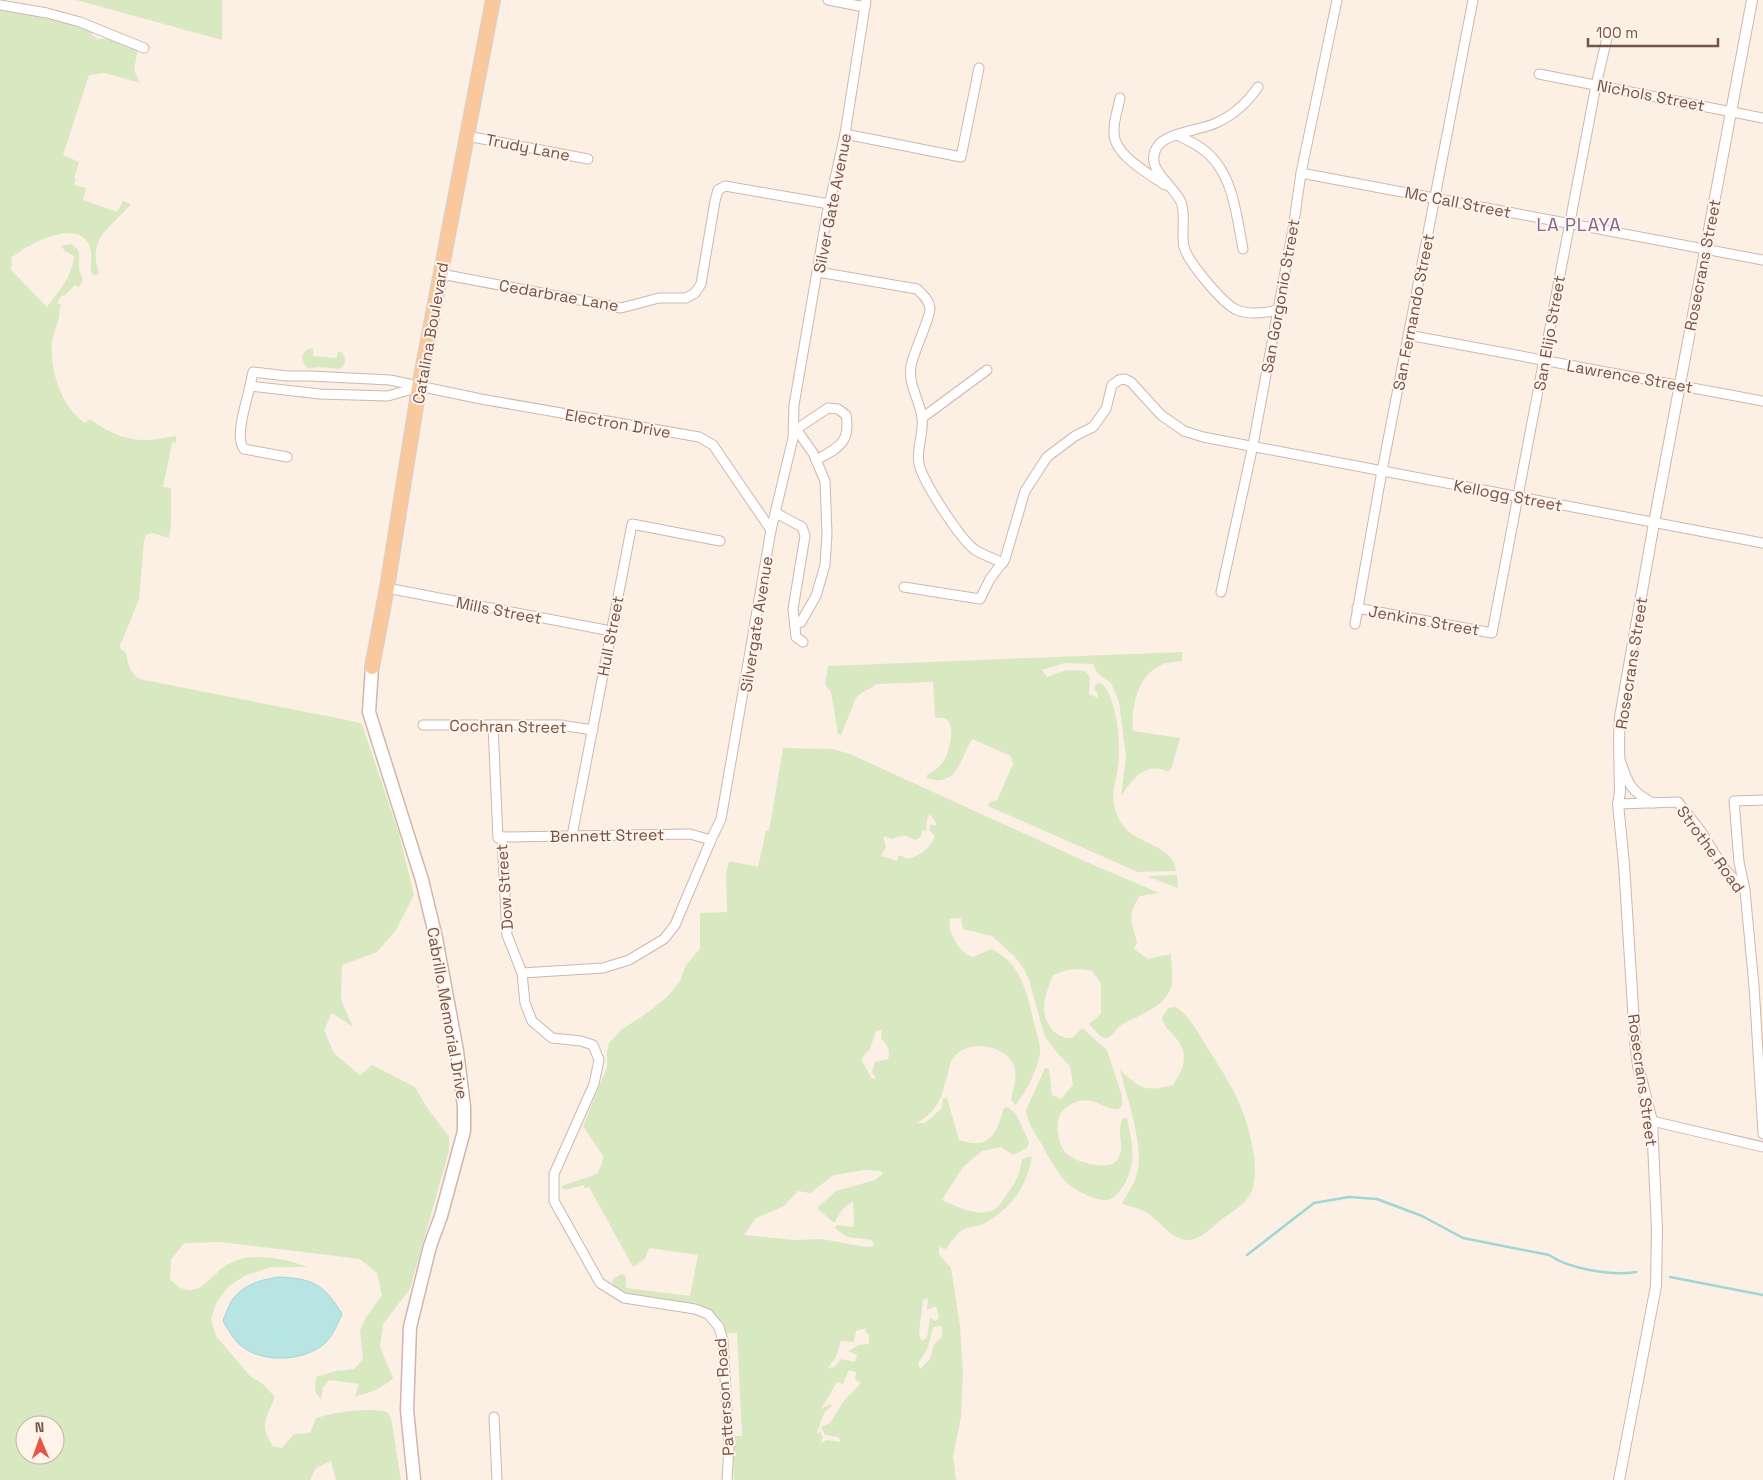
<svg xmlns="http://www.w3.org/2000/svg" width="1763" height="1480" viewBox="0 0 1763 1480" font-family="'Space Grotesk',sans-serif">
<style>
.green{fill:#d8e9c2;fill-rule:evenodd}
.water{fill:#b9e4e4;stroke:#9fd6d6}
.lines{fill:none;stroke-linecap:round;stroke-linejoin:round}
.stream{stroke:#9fd6d6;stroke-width:2.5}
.minor-casing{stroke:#cfb7ad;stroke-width:11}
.tertiary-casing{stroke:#cfb7ad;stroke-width:12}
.secondary-casing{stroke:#d2b6ab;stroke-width:15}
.primary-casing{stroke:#d8cfcc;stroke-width:16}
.minor{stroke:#fff;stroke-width:9}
.tertiary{stroke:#fff;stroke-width:10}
.secondary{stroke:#fff;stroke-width:12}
.primary{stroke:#f9c99d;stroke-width:14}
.labels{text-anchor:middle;stroke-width:4;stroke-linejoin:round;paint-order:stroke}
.street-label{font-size:16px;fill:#73534a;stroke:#fff3ea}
.neighbourhood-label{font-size:18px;letter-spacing:1px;fill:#7f6696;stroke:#fff3ea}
</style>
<rect width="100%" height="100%" fill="#fcefe4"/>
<g class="green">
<path d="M76 0H222V40Z"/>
<path d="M0 9 62 19 92 30V35L98 39 110 38 138 49 134 70 140 83 105 73 89 75 63 155 79 162 74 178 76 179 74 185 86 188 83 200 117 212 123 201 131 204C111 228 87 237 99 273L98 275H93L91 272C90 263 93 252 89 245 79 222 42 238 27 247 21 250 17 255 11 257L12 262 11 270 47 307C59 291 72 277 74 256L65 251 61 246 71 244C83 250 78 257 79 267 79 272 82 276 83 280L79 287 75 285 64 296 62 295 57 303 61 305C59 310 60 312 59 317 57 326 53 334 52 343 50 371 61 407 85 423L90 419C107 432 127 441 148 440 157 440 166 437 176 436V442L172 443 163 487 171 488V523L169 538 152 533 146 535 144 541 139 599 123 639 120 644V648L127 654C127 666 131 672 139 679L352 721 362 724 399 834 414 895 396 930 377 952 342 965 341 1000 353 1027 332 1013 324 1030 334 1053 360 1075 372 1065 415 1087 426 1106 449 1137V1151L410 1289 383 1324 380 1347 393 1378C383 1388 369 1394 355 1396L359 1384 329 1380 323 1388 321 1400 315 1391 316 1377 336 1371 354 1369 363 1359 360 1331 365 1319 382 1295 377 1273 360 1259 221 1242 184 1243 171 1260 170 1279C191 1302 204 1285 221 1269 225 1265 232 1262 238 1260 256 1253 289 1259 307 1267H272L246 1275 229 1286 216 1303 211 1319 216 1336 250 1376 264 1385 275 1397C267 1418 258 1424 273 1446L282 1448 294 1434 310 1433 316 1418C336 1412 367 1407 387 1412L391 1418 401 1480H336L331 1461 316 1468 310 1480H0ZM25 1425H55V1455H25Z"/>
<path d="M311 349H313V356L337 358 338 351 341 352C347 358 346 364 340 369L317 367 308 369 304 364 302 357 306 350Z"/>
<path d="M1182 652V661C1177 662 1171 662 1166 663 1138 672 1131 705 1133 731L1180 738 1172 767 1168 772C1146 760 1133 779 1121 796L1126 757 1119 702 1111 683 1098 674 1093 664 1065 663 1042 670 1047 677 1066 670 1085 671 1090 677 1089 694 1098 698V694L1094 689 1096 684 1101 683C1118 698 1121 746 1118 767 1117 779 1111 792 1114 805 1116 815 1121 824 1128 831 1142 844 1175 848 1176 871L1138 872 988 806 990 802 997 800 1013 764 1011 756 972 739C961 757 957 789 927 778V775C932 772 938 768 943 762 949 754 956 727 947 720 944 717 938 718 935 718L933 682 877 684 860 694 856 698 841 735 838 734 831 692 825 685 828 666Z"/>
<path d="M783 748 833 749 850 754 1082 860 1159 893 1140 896C1127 915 1131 922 1137 942L1134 949 1148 959 1171 954C1171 965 1175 983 1169 992 1160 1009 1137 1016 1121 1025 1116 1028 1113 1037 1107 1038 1100 1039 1093 1028 1089 1024L1101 1014V984L1092 971C1077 968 1067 969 1053 975 1046 994 1038 1010 1051 1028 1056 1035 1063 1038 1072 1038L1082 1028 1107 1050 1122 1096V1105L1119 1109C1104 1111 1094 1095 1076 1102 1058 1109 1055 1122 1059 1139 1060 1144 1063 1151 1068 1155 1077 1162 1110 1172 1117 1160 1123 1151 1121 1144 1120 1134 1119 1130 1121 1124 1122 1119L1127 1118C1130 1134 1135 1151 1131 1167 1129 1178 1119 1198 1107 1200 1098 1202 1075 1190 1068 1184 1057 1173 1049 1158 1042 1145 1035 1134 1028 1123 1026 1110L1045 1068 1049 1069 1052 1095 1061 1099 1073 1085 1070 1066 1059 1055 1045 1037 1029 980 1024 969 1014 956 992 936 963 929 961 918 950 919C947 932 960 954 973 957L991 949C1022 963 1026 992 1034 1022 1036 1032 1041 1043 1040 1053 1038 1068 1026 1094 1015 1105L1011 1099C1014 1090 1018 1071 1013 1063 1001 1044 967 1039 953 1058 950 1062 949 1068 948 1073 941 1097 940 1109 917 1123H925L942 1108 943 1099 947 1098 959 1140C990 1150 996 1135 1004 1108L1008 1107 1016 1114 1029 1142 1027 1148 1013 1155 1001 1147 982 1151 963 1167 942 1200C957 1207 982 1220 998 1207 1001 1204 1004 1198 1007 1194 1016 1183 1020 1173 1022 1159L1032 1156C1027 1187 1011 1209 983 1224 977 1227 970 1226 964 1229 957 1232 951 1243 946 1249L939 1247V1254L951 1268 960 1326 963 1372 961 1417 953 1456 956 1480H734L732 1436H742L737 1333H726C699 1287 654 1308 615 1288L612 1282 614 1278 622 1274 626 1277V1288L690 1296 698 1255 649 1248 645 1259 633 1267 589 1187 585 1188 583 1185 565 1190 561 1186 597 1174 602 1164 603 1156 583 1126 607 1067V1053L609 1043 621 1030 650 1011 669 995 680 981 686 965 700 949V913L727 912 726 873 729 861 758 867 766 831H769ZM930 814 936 823V826L931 824 929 830 935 836C929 850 922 854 908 859L899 855 897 861 881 856 886 847 883 836 891 839 905 835 915 840 921 837 922 830 926 831 927 819ZM882 1030 881 1039C887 1043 891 1051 888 1059L875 1062 872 1072 876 1078 872 1079 861 1059 870 1049 876 1031ZM864 1170 881 1171 883 1174 875 1180 836 1191 817 1208 834 1223 842 1210 853 1201 854 1222 853 1227 837 1225 835 1228 847 1237 872 1240 874 1246 866 1247 822 1239 794 1240 744 1235 756 1218 784 1206 798 1191 810 1193 834 1175ZM928 1298 927 1310 936 1306 939 1318 935 1321 930 1318 927 1338 921 1341 919 1332 923 1300ZM942 1326V1337L934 1344 930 1359 920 1369 918 1364 928 1347 933 1327ZM866 1328 865 1331 869 1335V1344L859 1345 848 1351 857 1355 855 1362 841 1359 834 1367 827 1369 836 1357 841 1341 854 1342 856 1331ZM849 1370 856 1372 855 1380 861 1383 843 1402 830 1423 821 1427 825 1435 839 1437 840 1442 826 1440 820 1444 823 1438 820 1431 818 1434 817 1432 825 1411 832 1406 831 1404 821 1409 837 1382 843 1384Z"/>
<path d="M1177 875 1178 888 1149 877V876Z"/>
<path d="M1176 1007C1190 1016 1199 1034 1208 1049 1233 1087 1247 1110 1254 1156 1255 1167 1256 1180 1252 1190 1248 1203 1233 1211 1222 1219 1213 1226 1200 1241 1187 1240 1171 1240 1157 1217 1144 1211 1137 1208 1129 1206 1122 1204 1126 1195 1133 1186 1136 1177 1146 1149 1127 1099 1120 1070 1140 1089 1146 1092 1173 1085 1184 1068 1190 1054 1175 1037 1169 1030 1164 1027 1162 1018L1168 1008Z"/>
</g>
<path class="water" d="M280 1277C315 1279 324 1285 342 1314 337 1325 333 1336 324 1344 304 1361 265 1363 244 1348 234 1341 229 1331 223 1321 225 1315 228 1308 231 1302 241 1285 262 1279 280 1277Z"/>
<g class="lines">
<g class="stream">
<path d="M1247 1255 1314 1203 1349 1197 1377 1199 1422 1216 1463 1238 1549 1255C1569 1269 1612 1276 1636 1272"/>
<path d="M1670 1277 1763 1295"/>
</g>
<defs>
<g id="minor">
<path d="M828 0 865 7"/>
<path d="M0 5 47 13 80 22 144 48"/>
<path d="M1539 74 1763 118"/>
<path d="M1258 87C1247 103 1234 115 1216 123 1201 130 1165 133 1157 147 1144 169 1172 183 1181 202 1186 213 1181 234 1184 247 1188 262 1223 304 1237 310 1249 315 1265 313 1278 310"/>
<path d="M1120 98C1118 109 1113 122 1114 133 1114 155 1148 173 1165 185"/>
<path d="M845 134 961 157 979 68"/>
<path d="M1177 135C1185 139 1194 143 1201 148 1233 170 1236 213 1243 249"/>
<path d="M467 136 588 159"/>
<path d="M1301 173 1763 260"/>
<path d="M818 272 917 289C923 295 929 300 930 308 931 316 913 353 911 366 908 386 920 400 922 418 924 434 916 448 919 464 923 482 960 539 975 550 984 555 994 559 1003 563"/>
<path d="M441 274 621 308 659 298H686L695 293 701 284 715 201 718 190 725 186 829 204"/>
<path d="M1408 335 1763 401"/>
<path d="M250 386 253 372 287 376H310L390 380 481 399 699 437 713 445 771 530"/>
<path d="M922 418 987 370"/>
<path d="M794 426 813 453 825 481 827 534 825 565 816 596 801 622 795 625"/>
<path d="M795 430 828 408 838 409 846 415C851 443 838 448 816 460"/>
<path d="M287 457 244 449C234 437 247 401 250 386L320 394 388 396 419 387"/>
<path d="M776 513 802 527 805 536 793 609 796 637 803 642"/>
<path d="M904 587 980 599 990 579 1005 559 1025 491 1047 457 1075 436 1093 427 1106 409 1112 385 1119 380 1125 379 1131 382 1161 415 1184 431 1203 437 1763 543"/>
<path d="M387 588 611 631"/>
<path d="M1221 592 1253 445 1293 229 1301 173 1337 0"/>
<path d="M1357 608 1492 633 1596 85 1608 34"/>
<path d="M1355 624 1382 471 1473 0"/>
<path d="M423 725H560L593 730"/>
<path d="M493 725 498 838 502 837"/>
<path d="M1621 762C1628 785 1632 792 1653 803"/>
<path d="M1618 804 1678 802 1700 830 1723 867 1745 891 1754 986 1763 1134"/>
<path d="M572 836 632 524 720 541"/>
<path d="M502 837 507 935 522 973 525 1003 532 1021 552 1038 581 1041 593 1045 599 1060 594 1084 554 1174V1201L600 1283 624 1298 695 1309 708 1314 719 1327 723 1341 729 1447 727 1480"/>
<path d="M502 837 690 834 711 840"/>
<path d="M1745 890 1739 862 1734 801 1763 800"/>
<path d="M522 973 603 968 629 960 664 939 675 925 711 840 721 819 771 530 793 438 794 405 827 214 845 134 866 0"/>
<path d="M1652 1121 1763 1147"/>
<path d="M494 1417 497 1480"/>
</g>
<path id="tertiary" d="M1619 1480 1656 1286 1657 1230 1652 1121 1638 1066 1635 1040 1624 864 1618 804 1620 792 1619 742 1620 717 1654 523 1752 0"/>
<path id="secondary" d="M372 667 369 712 422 880 436 938 457 1051 464 1107V1131L441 1216 430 1246 410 1327 407 1410 414 1480"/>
<path id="primary" d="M372 667 387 588 419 387 493 0"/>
</defs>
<use href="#minor" class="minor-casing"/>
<use href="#tertiary" class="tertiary-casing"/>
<use href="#secondary" class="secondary-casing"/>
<use href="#primary" class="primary-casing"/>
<use href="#minor" class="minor"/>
<use href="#tertiary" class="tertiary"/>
<use href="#secondary" class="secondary"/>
<use href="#primary" class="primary"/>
</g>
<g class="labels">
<g class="street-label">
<text transform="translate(1651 95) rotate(11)" y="6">Nichols Street</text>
<text transform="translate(528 147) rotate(11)" y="6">Trudy Lane</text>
<text transform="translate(1458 202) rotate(11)" y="6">Mc Call Street</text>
<text transform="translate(832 203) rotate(-79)" y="6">Silver Gate Avenue</text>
<text transform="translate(1702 265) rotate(-79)" y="6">Rosecrans Street</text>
<text transform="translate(559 295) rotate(10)" y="6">Cedarbrae Lane</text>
<text transform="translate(1280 296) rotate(-80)" y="6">San Gorgonio Street</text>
<text transform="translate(1413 312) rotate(-79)" y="6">San Fernando Street</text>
<text transform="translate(430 333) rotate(-80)" y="6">Catalina Boulevard</text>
<text transform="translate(1549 333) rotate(-80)" y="6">San Elijo Street</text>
<text transform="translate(1630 376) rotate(10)" y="6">Lawrence Street</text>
<text transform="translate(618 423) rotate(10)" y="6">Electron Drive</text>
<text transform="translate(1508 495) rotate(11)" y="6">Kellogg Street</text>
<text transform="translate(499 610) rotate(11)" y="6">Mills Street</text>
<text transform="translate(1424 620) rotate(10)" y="6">Jenkins Street</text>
<text transform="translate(756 624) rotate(-81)" y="6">Silvergate Avenue</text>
<text transform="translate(610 636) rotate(-79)" y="6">Hull Street</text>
<text transform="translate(1631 663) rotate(-81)" y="6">Rosecrans Street</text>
<text transform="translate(508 726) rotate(1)" y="6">Cochran Street</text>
<text transform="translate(607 835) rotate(-1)" y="6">Bennett Street</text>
<text transform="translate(1711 849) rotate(54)" y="6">Strothe Road</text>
<text transform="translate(504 887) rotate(-94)" y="6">Dow Street</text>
<text transform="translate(448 1013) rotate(80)" y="6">Cabrillo Memorial Drive</text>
<text transform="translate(1643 1080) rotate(82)" y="6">Rosecrans Street</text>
<text transform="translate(724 1397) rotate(-94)" y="6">Patterson Road</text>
</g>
<g class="neighbourhood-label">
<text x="1579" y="231">LA PLAYA</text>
</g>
</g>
<g transform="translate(40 1440) rotate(358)"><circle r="24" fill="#fff3ea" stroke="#c7b3aa"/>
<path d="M0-4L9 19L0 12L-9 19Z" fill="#e3574b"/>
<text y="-8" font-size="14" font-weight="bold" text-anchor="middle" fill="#73534a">N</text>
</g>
<path d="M1588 38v8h130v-8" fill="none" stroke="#73534a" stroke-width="2.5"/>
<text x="1596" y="38" font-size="15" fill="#73534a" stroke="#fff3ea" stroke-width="4" paint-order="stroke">100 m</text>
</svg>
